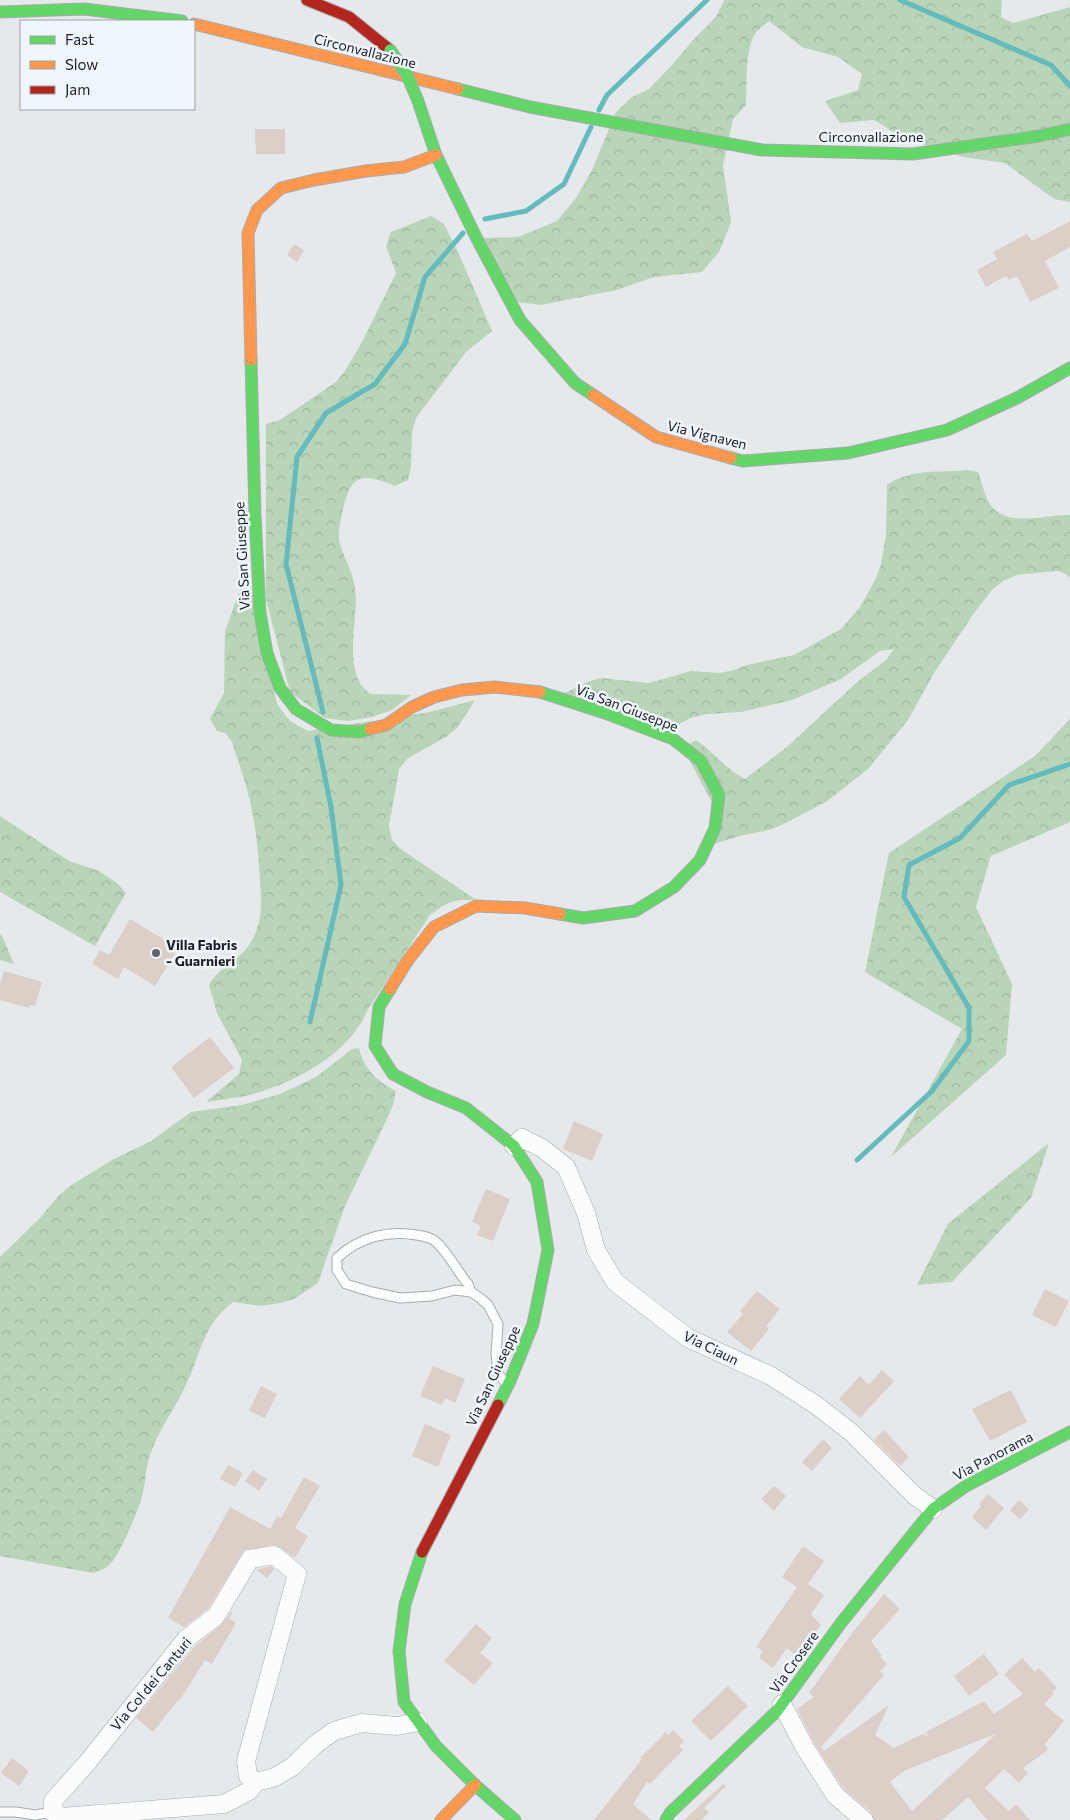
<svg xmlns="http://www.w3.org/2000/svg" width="1070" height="1820" viewBox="0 0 1070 1820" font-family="Commissioner,sans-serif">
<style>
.forest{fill:url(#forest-crowns)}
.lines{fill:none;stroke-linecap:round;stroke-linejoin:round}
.stream{stroke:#64bbbe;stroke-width:5}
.building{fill:#dbcfc7;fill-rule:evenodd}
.lane-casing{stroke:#a8abad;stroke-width:11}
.street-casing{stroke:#a8abad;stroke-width:19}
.fast-casing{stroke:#a8abad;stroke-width:13}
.slow-casing{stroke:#a8abad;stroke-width:13}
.jam-casing{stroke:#a8abad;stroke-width:13}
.lane{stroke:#fbfcfc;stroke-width:9}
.street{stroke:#fbfcfc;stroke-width:18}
.fast{stroke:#63d668;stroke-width:11}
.slow{stroke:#ff974d;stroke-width:11}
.jam{stroke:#b3261e;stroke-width:11}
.fast-bridge-casing{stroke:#a8abad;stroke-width:13;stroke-linecap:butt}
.fast-bridge{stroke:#63d668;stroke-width:11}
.poi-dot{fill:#636669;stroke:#eff6fd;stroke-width:2}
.labels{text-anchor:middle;stroke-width:5;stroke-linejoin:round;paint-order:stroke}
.street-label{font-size:14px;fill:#1d2022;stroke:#eff6fd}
.poi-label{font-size:14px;font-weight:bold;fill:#1d2022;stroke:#eff6fd;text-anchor:start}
</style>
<defs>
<pattern id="forest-crowns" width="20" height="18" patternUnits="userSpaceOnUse" patternTransform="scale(1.25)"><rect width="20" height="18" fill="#b8d5b8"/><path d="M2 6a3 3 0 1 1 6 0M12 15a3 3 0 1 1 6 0" fill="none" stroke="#9eb79e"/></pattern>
</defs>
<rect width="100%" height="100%" fill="#e6e9ec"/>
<g class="forest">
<path d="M724 0H1002L1001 17 1013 23 1070 7V202L1054 199 1005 163 963 157 903 138 874 120 840 123 825 101 858 90 862 74 838 57 802 47 769 21C766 24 761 27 757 31 744 48 747 84 746 105L733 119 723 165 731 222 719 252 702 272 654 277 617 290 541 305 517 302 481 238 518 237 557 221 576 198 592 170 616 112 632 97 649 89 672 65 694 39 716 17Z"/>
<path d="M431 216 444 224 459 254 492 331 466 352 416 418 412 432 411 466 408 480 395 486C362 473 351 473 343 510 341 521 337 532 340 544 344 558 353 572 355 588 359 617 345 655 360 683 362 687 367 691 370 694L411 695 392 710 372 717 348 721 325 718 290 692 266 599V424L280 420 336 382 345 371 362 342 396 273 386 246 391 232Z"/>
<path d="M968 470 978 472C982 481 983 490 987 499 1002 531 1044 514 1070 515V577L1060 571 1045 572 1017 575 1003 581 992 590 974 613 934 673 908 720 868 769 826 802 782 825 769 830 740 836 704 847 717 812 683 748 696 740C713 752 726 769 745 779L787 747 856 683 886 660 894 649 880 651 841 679 792 700 741 712 707 714 693 717 659 734 561 695 587 682 601 678 649 683 691 671 720 673 734 670 747 665 794 655 841 629 860 607 876 578 881 564 886 535 887 485C911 468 940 473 968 470Z"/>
<path d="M247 571 277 704 290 721 308 731 430 712 475 700 457 728 446 737 408 758 399 769 389 826 392 840 402 850 478 901C454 898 449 901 430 915L367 1011C349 1056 286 1088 240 1097 229 1099 217 1100 206 1102L239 1074 242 1060 217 1013 209 985C219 966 241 960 251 942 262 923 262 904 260 883 259 859 257 835 252 811 248 788 239 765 232 742L225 733 217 731 210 719 224 693 225 631Z"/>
<path d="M1070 719V822L991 856 976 907 1012 984 1006 1055 891 1157 962 1029 865 972 889 853 1035 756Z"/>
<path d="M0 816 69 861 99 871 117 883 126 893 95 946 0 892Z"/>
<path d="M0 934 2 936 14 964 0 960Z"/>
<path d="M359 1048C364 1070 377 1081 396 1091L393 1105 387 1119 345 1206 318 1283 294 1299 280 1303 261 1306 233 1302C202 1325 201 1355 185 1387 174 1410 158 1431 150 1455 145 1469 146 1485 141 1500 136 1514 119 1559 107 1567 103 1570 97 1571 93 1573L0 1556V1257L40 1218 59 1195 70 1186 112 1160 151 1141 191 1112 242 1105 280 1094 316 1077 352 1049Z"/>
<path d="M1049 1143 1031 1198 952 1282 917 1285 948 1224Z"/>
</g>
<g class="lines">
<g class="stream">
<path d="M900 0 1051 65 1070 86"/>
<path d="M599 110 607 95 707 0"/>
<path d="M485 219 526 211 564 184 591 127"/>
<path d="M323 712 286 564 297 457 326 413 375 384 405 344 425 277 463 233"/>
<path d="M310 1022 341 885 331 807 317 738"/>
<path d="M857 1160 932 1091 969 1041V1008L904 897 909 865 960 838 1009 785 1070 764"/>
</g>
</g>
<g class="building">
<path d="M255 129H285V154H256Z"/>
<path d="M1070 221V247L1045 261 1059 288 1030 302 1017 276 1009 280 1006 276 986 287 977 270 997 259 993 252 1027 234 1032 241Z"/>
<path d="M294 244 304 250 297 262 287 255Z"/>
<path d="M130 919 178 948 155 986 124 967 118 979 92 964 100 950 109 955Z"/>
<path d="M4 971 42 982 35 1006 30 1005 29 1008 0 1000V984Z"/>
<path d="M210 1037 234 1068 194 1098 171 1067Z"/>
<path d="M574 1121 603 1134 592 1161 563 1149Z"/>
<path d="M486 1189 510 1199 493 1241 477 1235 481 1226 472 1222Z"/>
<path d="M1045 1289 1069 1301 1056 1327 1032 1315Z"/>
<path d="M757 1291 780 1309 766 1326 769 1329 751 1351 727 1332 743 1314 740 1311Z"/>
<path d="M433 1366 465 1379 455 1403 445 1398 442 1405 420 1396Z"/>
<path d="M882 1370 894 1381 860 1418 839 1399 860 1376 869 1385Z"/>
<path d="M261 1386 277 1394 265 1418 249 1411Z"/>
<path d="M1011 1390 1027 1422 990 1441 972 1409Z"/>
<path d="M425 1424 451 1435 438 1467 412 1456Z"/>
<path d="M884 1430 909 1457 900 1466 874 1440Z"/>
<path d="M823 1439 832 1448 812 1471 802 1462Z"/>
<path d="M228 1465 243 1473 235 1487 220 1479Z"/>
<path d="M253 1470 267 1479 259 1491 245 1481Z"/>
<path d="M304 1477 320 1486 295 1528 308 1536 295 1558 276 1545 244 1550 208 1609 184 1627 168 1618 230 1507 270 1529 277 1516 281 1518Z"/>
<path d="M774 1486 786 1496 774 1511 761 1499Z"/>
<path d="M988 1494 1004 1508 986 1530 972 1517 981 1506 979 1504Z"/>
<path d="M1019 1500 1029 1509 1020 1519 1010 1510Z"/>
<path d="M803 1546 824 1561 808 1584 824 1595 811 1614 821 1625 798 1657 787 1648 773 1668 759 1658 763 1651 756 1647 797 1587 782 1577Z"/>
<path d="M271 1566 274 1569 267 1578 256 1570Z"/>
<path d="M884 1594 900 1609 871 1641 882 1656 880 1657 887 1664 880 1671 884 1675 821 1747 824 1751 889 1705 875 1735 894 1748 923 1734 929 1737 926 1732 984 1701 994 1714 1023 1694 1004 1674 1022 1658 1035 1672 1039 1668 1057 1688 1052 1692 1054 1694 1044 1704 1064 1721 1045 1744 1048 1750 1023 1768 1028 1773 1019 1783 1004 1769 985 1788 1009 1811 1016 1804 1030 1820H987L970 1799 967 1798 942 1820H874L871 1812 843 1788 814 1743 797 1709 814 1697 809 1693 853 1632ZM997 1733 912 1811 890 1782 904 1771Z"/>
<path d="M232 1611 233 1612 229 1618 236 1623 212 1664 205 1660 180 1700 179 1699 153 1732 136 1718 194 1647 222 1624Z"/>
<path d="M476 1624 492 1638 480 1653 493 1663 474 1685 444 1661Z"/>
<path d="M984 1654 999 1674 969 1696 954 1676Z"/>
<path d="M728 1686 748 1706 711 1741 691 1721Z"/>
<path d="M673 1730 684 1741 679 1746 683 1750 650 1784 647 1782 633 1804 651 1820H594L642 1759 640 1758 666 1732 668 1735Z"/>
<path d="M12 1758 29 1771 19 1786 1 1773Z"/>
<path d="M723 1784 726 1786 704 1808 709 1812 702 1820H684Z"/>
</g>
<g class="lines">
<defs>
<g id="lane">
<path d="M471 1292 468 1284C457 1271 448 1252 435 1241 431 1237 422 1236 417 1235 388 1230 359 1237 337 1258V1270L346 1284 372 1292 400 1298 432 1296 455 1290 471 1292 480 1298 488 1305 498 1324 496 1354 498 1374 505 1382"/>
<path d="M0 1812H16L35 1815 53 1812"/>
</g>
<g id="street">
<path d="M514 1146 522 1138 542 1148 566 1167 586 1213 596 1250 615 1282 688 1338 771 1376 816 1405 852 1433 915 1496 933 1509"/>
<path d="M782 1704 805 1748 835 1795 864 1820"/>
<path d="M256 1782 249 1791 224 1804 62 1817 53 1812V1801L87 1763 186 1639 216 1616 250 1559 274 1555 297 1574 246 1761 248 1776 256 1782 275 1777 292 1767 316 1744 334 1731 362 1723 397 1726 418 1722"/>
</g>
<g id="fast">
<path d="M0 12 84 9 182 21"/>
<path d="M458 89 530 107 762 150 913 154 1039 136 1070 129"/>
<path d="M418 101 436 155 476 237 520 320 575 383 593 395"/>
<path d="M251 360 255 514 260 613 267 653 280 688 296 709 331 730 360 732 370 729"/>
<path d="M731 458 743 461 848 453 947 430 1017 398 1070 368"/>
<path d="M540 692 605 713 673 739 701 761 719 795 715 828 700 860 674 887 635 911 583 918 560 914"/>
<path d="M390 989 379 1007 375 1046 393 1074 427 1092 466 1108 514 1146 537 1182 548 1250 533 1324 510 1381 498 1405"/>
<path d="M422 1552 405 1604 399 1651 404 1702 436 1746 475 1785 515 1820"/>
<path d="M666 1820 670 1813 777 1711 841 1623 933 1509 966 1486 1070 1432"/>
</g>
<g id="slow">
<path d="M194 24 458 89"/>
<path d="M251 360 248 233 257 210 281 188 314 180 366 171 404 167 436 155"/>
<path d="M593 395 656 437 731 458"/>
<path d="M370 729 386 725 412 707 434 697 462 690 495 687 540 692"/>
<path d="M390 989 408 960 434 927 476 906 525 908 560 914"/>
<path d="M441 1820 475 1785"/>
</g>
<g id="jam">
<path d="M307 0 349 17 390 50"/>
<path d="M422 1552 498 1405"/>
</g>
</defs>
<use href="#lane" class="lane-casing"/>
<use href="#street" class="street-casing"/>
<use href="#fast" class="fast-casing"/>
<use href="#slow" class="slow-casing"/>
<use href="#jam" class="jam-casing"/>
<use href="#lane" class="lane"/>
<use href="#street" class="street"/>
<use href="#fast" class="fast"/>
<use href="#slow" class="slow"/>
<use href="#jam" class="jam"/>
<defs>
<path id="fast-bridge" d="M390 50 407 75 418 101"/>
</defs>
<use href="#fast-bridge" class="fast-bridge-casing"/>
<use href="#fast-bridge" class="fast-bridge"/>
</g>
<circle class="poi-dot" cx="156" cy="953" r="5"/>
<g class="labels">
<g class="street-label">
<text transform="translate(365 51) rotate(14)" y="5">Circonvallazione</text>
<text x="871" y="142">Circonvallazione</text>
<text transform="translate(707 435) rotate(14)" y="5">Via Vignaven</text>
<text transform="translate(242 556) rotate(-93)" y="5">Via San Giuseppe</text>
<text transform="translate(627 708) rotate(21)" y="5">Via San Giuseppe</text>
<text transform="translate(711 1348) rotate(26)" y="5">Via Ciaun</text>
<text transform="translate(493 1376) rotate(-65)" y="5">Via San Giuseppe</text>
<text transform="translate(993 1456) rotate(-28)" y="5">Via Panorama</text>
<text transform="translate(794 1662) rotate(-54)" y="5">Via Crosere</text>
<text transform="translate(151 1684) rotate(-50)" y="5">Via Col dei Canturi</text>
</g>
<g class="poi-label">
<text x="166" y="950">Villa Fabris<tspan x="166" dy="16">- Guarnieri</tspan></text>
</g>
</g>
<rect x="20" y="20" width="175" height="90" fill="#eff6fd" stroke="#9ba0a5"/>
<rect x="30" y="36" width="25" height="8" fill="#63d668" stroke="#9ba0a5"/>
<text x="65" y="45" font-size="15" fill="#1d2022">Fast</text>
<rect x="30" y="61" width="25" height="8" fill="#ff974d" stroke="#9ba0a5"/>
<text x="65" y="70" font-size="15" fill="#1d2022">Slow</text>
<rect x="30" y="86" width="25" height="8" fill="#b3261e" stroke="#9ba0a5"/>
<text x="65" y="95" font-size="15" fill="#1d2022">Jam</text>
</svg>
